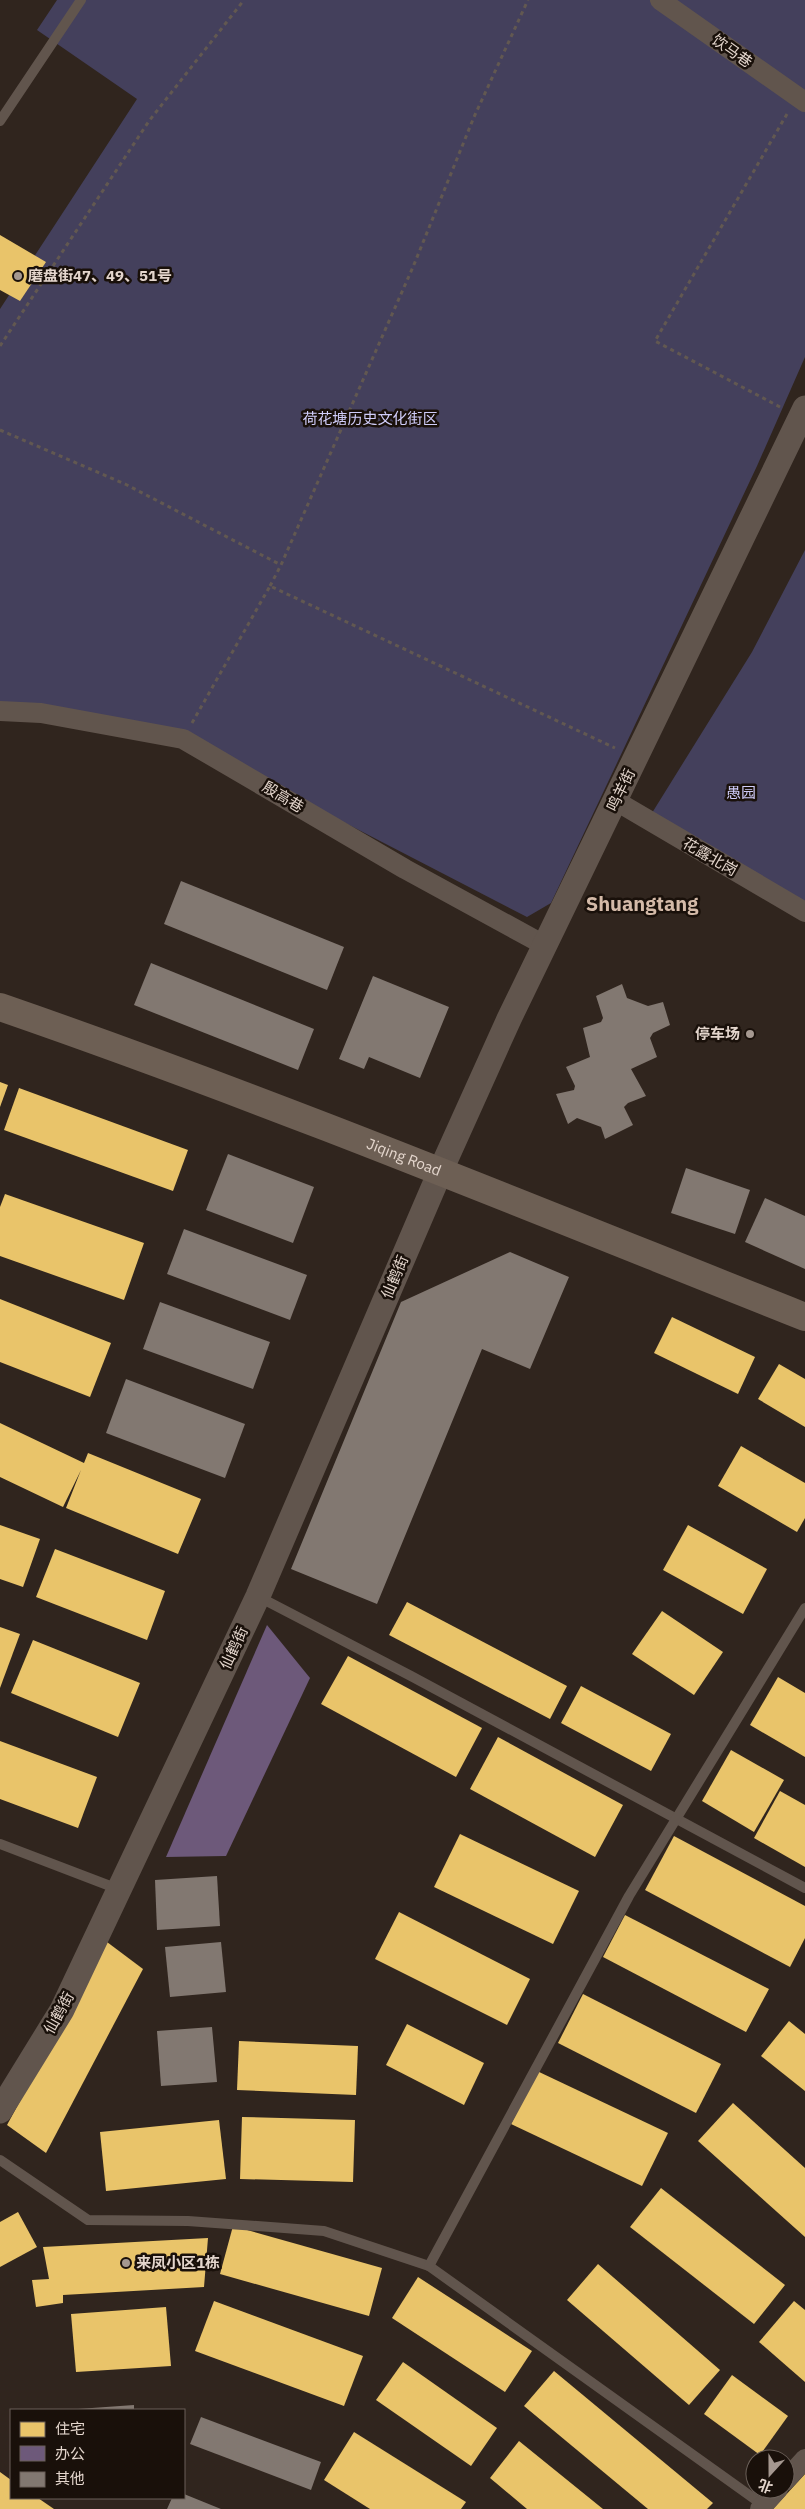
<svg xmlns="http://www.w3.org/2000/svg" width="805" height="2509" viewBox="0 0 805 2509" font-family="'IBM Plex Sans','Noto Sans SC',sans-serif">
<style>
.green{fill:#44405c}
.homes{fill:#e9c46a}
.offices{fill:#6d597a}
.building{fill:#827871}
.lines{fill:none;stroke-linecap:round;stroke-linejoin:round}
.path{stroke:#625851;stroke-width:3;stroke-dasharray:4 4;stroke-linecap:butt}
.service{stroke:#61554d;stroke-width:10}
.minor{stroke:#61554d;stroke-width:20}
.tertiary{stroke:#61554d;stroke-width:25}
.secondary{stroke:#6d5f54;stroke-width:28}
.poi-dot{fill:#a59890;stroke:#19100a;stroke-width:2}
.labels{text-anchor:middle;stroke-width:5;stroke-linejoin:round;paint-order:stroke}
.street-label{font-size:15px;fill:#e4d6cd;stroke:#19100a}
.poi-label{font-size:15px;font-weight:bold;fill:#e4d6cd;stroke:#19100a;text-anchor:start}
.park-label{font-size:15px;fill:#d0cdfa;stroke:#19100a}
.district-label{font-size:20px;font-weight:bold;fill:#d4baa8;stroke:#19100a}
</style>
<rect width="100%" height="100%" fill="#30251e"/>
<g class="green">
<path d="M57 0H805V357L757 466 551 903 527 917 183 739 0 711V309L137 99 37 30Z"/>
<path d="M805 550V902L652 813 752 652Z"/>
</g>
<g class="homes">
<path d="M0 235 46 262 20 301 0 290Z"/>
<path d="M0 1082 8 1085 0 1107Z"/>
<path d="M19 1088 188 1150 173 1191 4 1130Z"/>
<path d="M5 1194 144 1243 124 1300 0 1256V1207Z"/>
<path d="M0 1299 111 1343 90 1397 0 1362Z"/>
<path d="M672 1317 755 1357 738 1394 654 1353Z"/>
<path d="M779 1364 805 1379V1427L758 1399Z"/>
<path d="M0 1423 84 1463 88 1453 201 1499 178 1554 66 1508 81 1470 63 1507 0 1477Z"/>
<path d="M741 1446 805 1483V1518L797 1532 718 1486Z"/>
<path d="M0 1525 40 1539 23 1587 0 1579Z"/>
<path d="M688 1525 767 1569 743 1614 663 1570Z"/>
<path d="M55 1549 165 1591 147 1640 36 1597Z"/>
<path d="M407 1602 567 1686 550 1719 389 1635Z"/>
<path d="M662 1611 723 1652 694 1695 632 1654Z"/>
<path d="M0 1627 20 1634 0 1688Z"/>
<path d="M33 1640 140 1683 118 1737 11 1693Z"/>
<path d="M348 1656 482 1728 456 1777 321 1704Z"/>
<path d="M778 1677 805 1693V1757L750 1725Z"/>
<path d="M581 1686 671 1734 651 1771 561 1723Z"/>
<path d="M498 1737 623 1805 595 1857 470 1789Z"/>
<path d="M0 1741 97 1777 78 1828 0 1799Z"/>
<path d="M731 1750 784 1780 754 1832 702 1801Z"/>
<path d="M780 1791 805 1805V1867L754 1838Z"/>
<path d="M460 1834 579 1891 553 1944 434 1887Z"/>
<path d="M674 1836 805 1906V1938L790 1967 645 1890Z"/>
<path d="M399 1912 530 1979 507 2025 375 1959Z"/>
<path d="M625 1915 769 1989 746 2032 603 1957Z"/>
<path d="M107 1942 143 1969 46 2153 7 2125Z"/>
<path d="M583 1994 721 2064 696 2113 558 2043Z"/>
<path d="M789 2021 805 2034V2091L761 2056Z"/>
<path d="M407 2024 484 2063 464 2105 386 2065Z"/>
<path d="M239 2041 358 2046 356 2095 237 2090Z"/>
<path d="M537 2071 668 2133 642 2186 511 2124Z"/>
<path d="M733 2103 805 2168V2237L698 2141Z"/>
<path d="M242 2117 355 2120 353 2182 240 2179Z"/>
<path d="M219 2120 226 2179 106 2191 100 2132Z"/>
<path d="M661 2188 785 2285 754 2324 630 2227Z"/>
<path d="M18 2212 37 2247 0 2267V2222Z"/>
<path d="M233 2226 382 2268 369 2316 220 2274Z"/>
<path d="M208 2238 204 2287 63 2295V2303L36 2307 32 2280 49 2279 43 2247Z"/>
<path d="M598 2264 720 2370 689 2405 567 2300Z"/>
<path d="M418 2277 532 2351 505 2392 392 2318Z"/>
<path d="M214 2301 363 2356 344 2406 195 2351Z"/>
<path d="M794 2301 805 2310V2382L759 2342Z"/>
<path d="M166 2307 171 2366 76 2372 71 2314Z"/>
<path d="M403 2362 497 2428 471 2466 376 2400Z"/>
<path d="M554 2371 713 2503 707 2509H648L524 2406Z"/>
<path d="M732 2375 788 2416 760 2455 704 2414Z"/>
<path d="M354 2432 466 2502 461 2509H370L324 2480Z"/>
<path d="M519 2441 603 2509H527L490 2478Z"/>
<path d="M0 2472 11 2480V2498H38L54 2509H0Z"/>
<path d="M805 2474V2509H773Z"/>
</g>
<path class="offices" d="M267 1625 310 1678 226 1856 166 1857Z"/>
<g class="building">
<path d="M181 881 344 947 327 990 164 924Z"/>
<path d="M151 963 314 1029 298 1070 134 1005Z"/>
<path d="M373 976 449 1007 420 1078 369 1057 364 1069 339 1059Z"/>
<path d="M622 984 627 998 648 1006 663 1002 670 1025 653 1033 650 1038 657 1057 631 1069 646 1096 628 1103 624 1107 633 1125 605 1139 601 1127 577 1118 568 1124 556 1094 574 1090 575 1086 566 1067 590 1057 583 1028 601 1022 603 1018 596 996Z"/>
<path d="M228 1154 314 1187 293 1243 206 1210Z"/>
<path d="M686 1168 750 1190 735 1234 671 1213Z"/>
<path d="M765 1198 805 1216V1269L745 1242Z"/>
<path d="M184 1229 307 1275 290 1320 167 1274Z"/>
<path d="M510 1252 569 1277 530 1369 482 1349 377 1604 291 1569 401 1302Z"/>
<path d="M160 1302 270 1342 253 1389 143 1349Z"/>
<path d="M126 1379 245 1424 225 1478 106 1433Z"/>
<path d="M217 1876 220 1926 157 1930 155 1880Z"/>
<path d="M221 1942 226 1992 170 1997 165 1947Z"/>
<path d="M212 2027 217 2082 161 2086 157 2031Z"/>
<path d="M134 2405V2410H78V2409Z"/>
<path d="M201 2417 321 2462 311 2490 190 2444Z"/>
<path d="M184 2494 221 2509H167L172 2498H184Z"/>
</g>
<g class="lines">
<g class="path">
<path d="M0 346 149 121 244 0"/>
<path d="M780 407 655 341 787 114"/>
<path d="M0 430 125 484 281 565 413 267 474 117 528 0"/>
<path d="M270 586 281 565"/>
<path d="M192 723 270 586 615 748"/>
</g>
<g class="service">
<path d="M0 121 81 0"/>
<path d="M259 1597 411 1676 805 1888"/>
<path d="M0 1844 118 1889"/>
<path d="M0 2160 88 2220 188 2221 324 2231 429 2266 763 2505"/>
<path d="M429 2266 629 1896 805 1608"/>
</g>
<g class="minor">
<path d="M660 0 805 102"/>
<path d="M0 711 41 713 183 739 405 869 546 946"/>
<path d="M616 801 805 912"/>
<path d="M785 2481 805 2459"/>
<path d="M760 2509 778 2489"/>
</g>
<path class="tertiary" d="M0 2111 62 2010 258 1596 440 1172 509 1019 805 408"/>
<path class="secondary" id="s1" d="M0 1007C272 1101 538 1211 805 1317"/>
</g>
<g class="poi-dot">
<circle cx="18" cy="276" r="5"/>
<circle cx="750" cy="1034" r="5"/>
<circle cx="126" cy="2263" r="5"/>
</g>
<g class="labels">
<g class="street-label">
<text transform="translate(732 51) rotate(35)" y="5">饮马巷</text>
<text transform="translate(621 790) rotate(-64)" y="5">鸣羊街</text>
<text transform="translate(283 797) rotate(31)" y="5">殷高巷</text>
<text transform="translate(710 857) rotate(30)" y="5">花露北岗</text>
<text dy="5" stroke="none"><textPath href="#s1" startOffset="431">Jiqing Road</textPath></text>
<text transform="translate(395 1277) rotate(-67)" y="5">仙鹤街</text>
<text transform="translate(234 1648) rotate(-65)" y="5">仙鹤街</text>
<text transform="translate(59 2013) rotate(-61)" y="5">仙鹤街</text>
</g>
<g class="poi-label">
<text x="28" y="281">磨盘街47、49、51号</text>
<text x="740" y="1039" text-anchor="end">停车场</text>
<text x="136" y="2268">来凤小区1栋</text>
</g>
<g class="park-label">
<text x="370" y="424">荷花塘历史文化街区</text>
<text x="741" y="798">愚园</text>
</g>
<g class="district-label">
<text x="642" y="911">Shuangtang</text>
</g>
</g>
<rect x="10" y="2409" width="175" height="90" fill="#19100a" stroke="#6a5f58"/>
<rect x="20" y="2422" width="25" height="15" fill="#e9c46a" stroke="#6a5f58"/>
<text x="55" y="2434" font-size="15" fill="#e4d6cd">住宅</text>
<rect x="20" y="2446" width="25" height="15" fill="#6d597a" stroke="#6a5f58"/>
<text x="55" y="2459" font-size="15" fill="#e4d6cd">办公</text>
<rect x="20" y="2472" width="25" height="15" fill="#827871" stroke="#6a5f58"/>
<text x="55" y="2484" font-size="15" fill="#e4d6cd">其他</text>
<g transform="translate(770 2474) rotate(201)"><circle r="24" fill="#19100a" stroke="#6a5f58"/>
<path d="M0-4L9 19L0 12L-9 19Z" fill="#a59890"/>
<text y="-8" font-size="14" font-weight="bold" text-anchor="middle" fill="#e4d6cd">北</text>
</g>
</svg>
